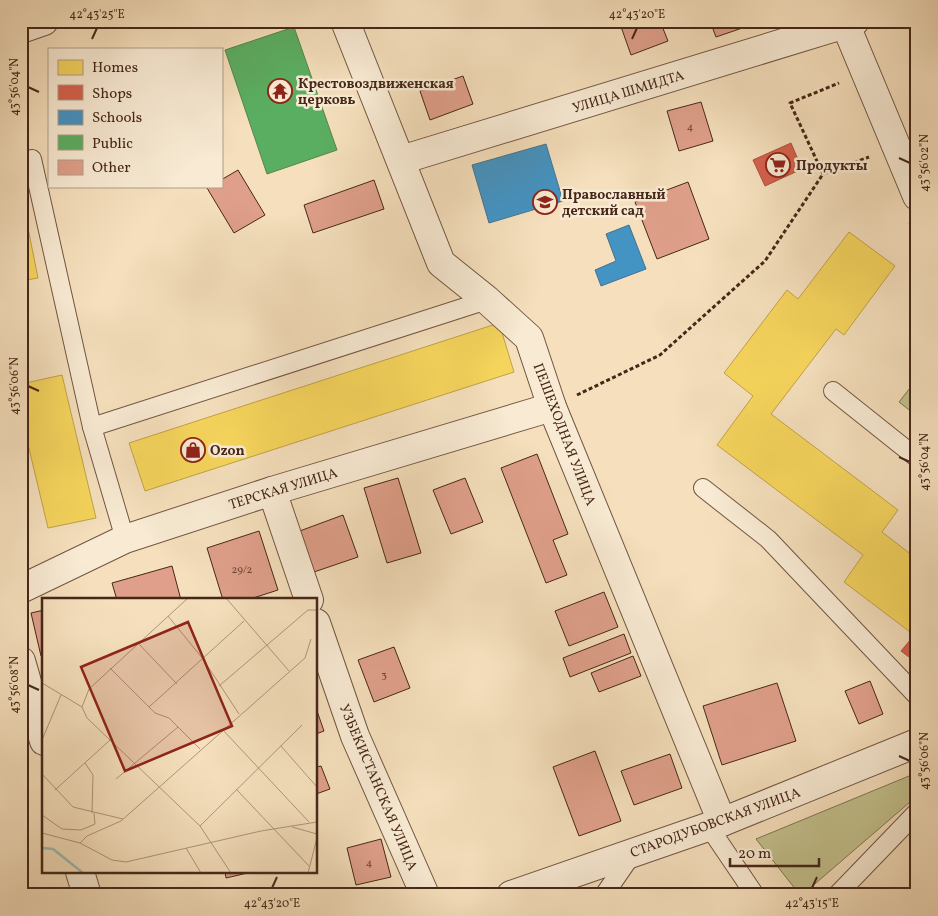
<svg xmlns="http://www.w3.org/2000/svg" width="938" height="916" viewBox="0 0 938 916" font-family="Vollkorn,serif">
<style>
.green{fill:#c2c08c;stroke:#847452}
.homes{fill:#f6d55c;stroke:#c1a148}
.shops{fill:#d6604d;stroke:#ab4f3d}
.schools{fill:#4393c3;stroke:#447390}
.public{fill:#5aae61;stroke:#54864b}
.building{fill:#df9f8a;stroke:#462718}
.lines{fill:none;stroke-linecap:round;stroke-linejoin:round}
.service-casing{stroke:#725541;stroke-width:20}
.minor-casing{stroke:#725541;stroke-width:30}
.path{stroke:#462718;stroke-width:3;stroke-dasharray:4 2.5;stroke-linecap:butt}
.service{stroke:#f8ead3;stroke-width:18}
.minor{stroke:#f8ead3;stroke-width:28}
.ticks{fill:none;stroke:#462718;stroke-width:2}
.labels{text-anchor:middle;stroke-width:5;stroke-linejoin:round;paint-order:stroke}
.number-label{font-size:11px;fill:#6c4534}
.poi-label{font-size:14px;font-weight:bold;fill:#462718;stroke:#f8ead3;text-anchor:start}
.street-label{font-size:14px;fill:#462718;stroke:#f8ead3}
.inset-river{fill:none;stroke:#9dbcb5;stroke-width:2.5}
.inset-road{fill:none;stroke:#af957a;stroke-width:1}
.view{fill:#8f2418;fill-opacity:0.15;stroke:#8f2418;stroke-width:2.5}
.inset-edge{fill:none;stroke:#462718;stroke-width:2.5}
.neatline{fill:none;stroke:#462718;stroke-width:2}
.ticks-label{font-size:12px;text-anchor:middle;fill:#462718}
</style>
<rect width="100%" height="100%" fill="#f5dfbc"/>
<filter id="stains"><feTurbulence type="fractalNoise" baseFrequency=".004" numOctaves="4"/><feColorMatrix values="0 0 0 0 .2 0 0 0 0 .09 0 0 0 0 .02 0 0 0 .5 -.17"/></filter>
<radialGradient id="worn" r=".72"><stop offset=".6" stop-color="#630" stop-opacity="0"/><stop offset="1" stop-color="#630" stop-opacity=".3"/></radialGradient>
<g class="green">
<path d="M917 379V416L899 402Z"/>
<path d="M909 776 917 787V796L802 895H800L756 839Z"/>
</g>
<g class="homes">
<path d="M21 193 38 278 21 281Z"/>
<path d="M849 232 895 266 844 335 836 329 771 414 898 510 882 532 917 559V632L914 635 844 582 863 555 717 445 753 396 724 373 787 290 798 299Z"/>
<path d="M499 323 514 372 145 491 129 443Z"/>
<path d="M62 375 96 518 48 528 21 415V384Z"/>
</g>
<g class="shops">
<path d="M791 143 802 169 765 186 753 160Z"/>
<path d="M917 632V663L901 651Z"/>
</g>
<g class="schools">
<path d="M546 144 563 201 489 223 472 165Z"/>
<path d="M629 225 646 269 601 286 595 270 616 261 606 234Z"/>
</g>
<path class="public" d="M294 27 337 150 267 174 225 50Z"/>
<g class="building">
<path d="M619 21H660L668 41 631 55Z"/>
<path d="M710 21H753L754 24 716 37Z"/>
<path d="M463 76 473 104 430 120 420 91Z"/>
<path d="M701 102 713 141 679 151 667 111Z"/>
<path d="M238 170 265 215 234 233 207 188 211 186H221V180Z"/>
<path d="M374 180 384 209 313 233 304 205Z"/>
<path d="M688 182 709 239 657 259 635 202Z"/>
<path d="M537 454 568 534 553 540 567 575 546 583 501 468Z"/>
<path d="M398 478 421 553 387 563 364 488Z"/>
<path d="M465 478 483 522 451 534 433 490Z"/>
<path d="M343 515 358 557 311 573 297 532Z"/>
<path d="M259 531 278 590 247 600H223L207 548Z"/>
<path d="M172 566 181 600H117L112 583Z"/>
<path d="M604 592 618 627 569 646 555 611Z"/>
<path d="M44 610V655L41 656 31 613Z"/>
<path d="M624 634 631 653 570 677 563 658Z"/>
<path d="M394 647 410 688 374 702 358 660Z"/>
<path d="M633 656 641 676 599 692 591 673Z"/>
<path d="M870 681 883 714 859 724 845 691Z"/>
<path d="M777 683 796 741 722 765 703 706Z"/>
<path d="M316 708 324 731 316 734Z"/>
<path d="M595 751 621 821 579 836 553 767Z"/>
<path d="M670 754 682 788 634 805 621 771Z"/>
<path d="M321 766 330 789 316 794V767Z"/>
<path d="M381 839 391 877 356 885 347 848Z"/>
<path d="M225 872H252L226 878Z"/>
</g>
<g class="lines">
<defs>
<g id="service">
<path d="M32 159 92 427 125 539"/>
<path d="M833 391 917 458"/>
<path d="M92 427 487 300"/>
<path d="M703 488 768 539 917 696"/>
<path d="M709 827 755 895"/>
<path d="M604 895 633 853"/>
<path d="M837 895 917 812"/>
</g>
<g id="minor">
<path d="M345 21 441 263 487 300 529 338 552 407 722 822"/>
<path d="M844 21 917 196"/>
<path d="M21 29 44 21"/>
<path d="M401 160 855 21"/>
<path d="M272 491 309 600"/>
<path d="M21 589 125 539 272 491 552 407"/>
<path d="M316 623 355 736 425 895"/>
<path d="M21 661 44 741"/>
<path d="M80 872 87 895"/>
<path d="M511 895 722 822 917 743"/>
</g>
</defs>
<use href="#service" class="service-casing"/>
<use href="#minor" class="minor-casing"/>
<g class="path">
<path d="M823 174 790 103 839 83"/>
<path d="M910 223 917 239"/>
<path d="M577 395 660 355 765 261 823 174 869 157"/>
</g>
<use href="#service" class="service"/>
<use href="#minor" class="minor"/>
</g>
<path class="ticks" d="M92 39 97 28M632 39 637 28M28 87 39 92M899 158 910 163M28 386 39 391M899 457 910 462M28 685 39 690M899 756 910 761M272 888 277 877M812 888 817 877"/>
<defs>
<symbol id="temple-ring" viewBox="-11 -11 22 22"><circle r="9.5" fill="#f8ead3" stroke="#8f2418" stroke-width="1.5"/><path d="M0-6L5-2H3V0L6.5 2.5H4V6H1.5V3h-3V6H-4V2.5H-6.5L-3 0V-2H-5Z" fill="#8f2418"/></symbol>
<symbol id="supermarket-ring" viewBox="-11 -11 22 22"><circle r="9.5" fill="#f8ead3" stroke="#8f2418" stroke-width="1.5"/><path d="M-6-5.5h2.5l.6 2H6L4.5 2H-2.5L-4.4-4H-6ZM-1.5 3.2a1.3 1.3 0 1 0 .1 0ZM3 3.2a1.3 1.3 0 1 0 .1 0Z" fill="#8f2418"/></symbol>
<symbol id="school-ring" viewBox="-11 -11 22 22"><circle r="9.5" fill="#f8ead3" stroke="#8f2418" stroke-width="1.5"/><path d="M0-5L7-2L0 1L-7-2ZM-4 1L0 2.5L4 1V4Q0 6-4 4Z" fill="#8f2418"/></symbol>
<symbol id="shop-ring" viewBox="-11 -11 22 22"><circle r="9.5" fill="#f8ead3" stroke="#8f2418" stroke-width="1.5"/><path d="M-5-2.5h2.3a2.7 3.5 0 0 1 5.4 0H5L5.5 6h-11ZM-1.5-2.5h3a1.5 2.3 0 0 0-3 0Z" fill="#8f2418"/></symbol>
</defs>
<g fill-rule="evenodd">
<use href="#temple-ring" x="266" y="77" width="28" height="28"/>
<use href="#supermarket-ring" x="764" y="151" width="28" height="28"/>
<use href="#school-ring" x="531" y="188" width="28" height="28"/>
<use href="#shop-ring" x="179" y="436" width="28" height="28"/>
</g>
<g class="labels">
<g class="number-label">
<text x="690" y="130">4</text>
<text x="242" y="573">29/2</text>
<text x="384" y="678">3</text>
<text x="369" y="866">4</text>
</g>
<g class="poi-label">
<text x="298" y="88">Крестовоздвиженская<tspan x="298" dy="16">церковь</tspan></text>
<text x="796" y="170">Продукты</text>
<text x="562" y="199">Православный<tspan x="562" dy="16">детский сад</tspan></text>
<text x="210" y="455">Ozon</text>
</g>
<g class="street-label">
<text transform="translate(628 91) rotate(-17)" y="5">УЛИЦА ШМИДТА</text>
<text transform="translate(565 434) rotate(69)" y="5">ПЕШЕХОДНАЯ УЛИЦА</text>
<text transform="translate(283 488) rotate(-17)" y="5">ТЕРСКАЯ УЛИЦА</text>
<text transform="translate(379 787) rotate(67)" y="5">УЗБЕКИСТАНСКАЯ УЛИЦА</text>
<text transform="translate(715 822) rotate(-20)" y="5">СТАРОДУБОВСКАЯ УЛИЦА</text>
</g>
</g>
<g transform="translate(42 598)">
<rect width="275" height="275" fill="#f5dfbc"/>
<path class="inset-river" d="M0 250 11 251 41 275"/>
<path class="inset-road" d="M184 0 247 73M126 18 161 61 197 116M96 45 135 86M68 70 113 115 127 120 158 151M0 85 40 109 45 120 158 228 189 275M177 88 266 12H275M40 109 47 91 146 0M107 109 202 23M180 131 267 224M0 142 19 97M239 148 275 189M43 165 51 177 50 215M0 176 31 209 81 221M74 181 136 129M194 191 267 268M13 192 68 142M0 217 20 231 39 232 53 226 52 215M158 228 260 127M250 229 275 236M0 235 38 245 70 262 84 264 219 233 275 224M38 245 45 238 79 223 263 60 269 41M144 250 159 275M266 275 275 240"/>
<path class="view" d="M146 24 190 128 83 173 39 69Z"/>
<rect width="275" height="275" class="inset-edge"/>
</g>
<rect width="938" height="916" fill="none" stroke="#f5dfbc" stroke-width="55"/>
<rect x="48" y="48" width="175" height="140" fill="#f8ead3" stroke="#b19c88"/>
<rect x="58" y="60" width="25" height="15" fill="#f6d55c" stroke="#b19c88"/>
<text x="92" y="72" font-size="15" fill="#462718">Homes</text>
<rect x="58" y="85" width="25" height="15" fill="#d6604d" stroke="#b19c88"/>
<text x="92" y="98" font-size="15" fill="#462718">Shops</text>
<rect x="58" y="110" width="25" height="15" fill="#4393c3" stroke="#b19c88"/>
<text x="92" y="122" font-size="15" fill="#462718">Schools</text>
<rect x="58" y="135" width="25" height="15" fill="#5aae61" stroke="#b19c88"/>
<text x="92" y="148" font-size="15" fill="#462718">Public</text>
<rect x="58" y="160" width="25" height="15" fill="#df9f8a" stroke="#b19c88"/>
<text x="92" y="172" font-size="15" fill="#462718">Other</text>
<path d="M730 858v8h89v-8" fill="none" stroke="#462718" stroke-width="2.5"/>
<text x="738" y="858" font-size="15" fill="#462718" stroke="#f8ead3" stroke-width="4" paint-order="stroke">20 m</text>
<rect x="28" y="28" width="882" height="860" class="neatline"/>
<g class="ticks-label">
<text x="97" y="18">42°43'25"E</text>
<text x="637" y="18">42°43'20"E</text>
<text transform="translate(14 87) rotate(-90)" y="4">43°56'04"N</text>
<text transform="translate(924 163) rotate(-90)" y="4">43°56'02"N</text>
<text transform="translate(14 386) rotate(-90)" y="4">43°56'06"N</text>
<text transform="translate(924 462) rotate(-90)" y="4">43°56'04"N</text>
<text transform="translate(14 685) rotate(-90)" y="4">43°56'08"N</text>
<text transform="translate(924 761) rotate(-90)" y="4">43°56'06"N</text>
<text x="272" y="907">42°43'20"E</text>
<text x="812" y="907">42°43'15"E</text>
</g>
<rect width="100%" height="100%" filter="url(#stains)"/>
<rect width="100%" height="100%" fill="url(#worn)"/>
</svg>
